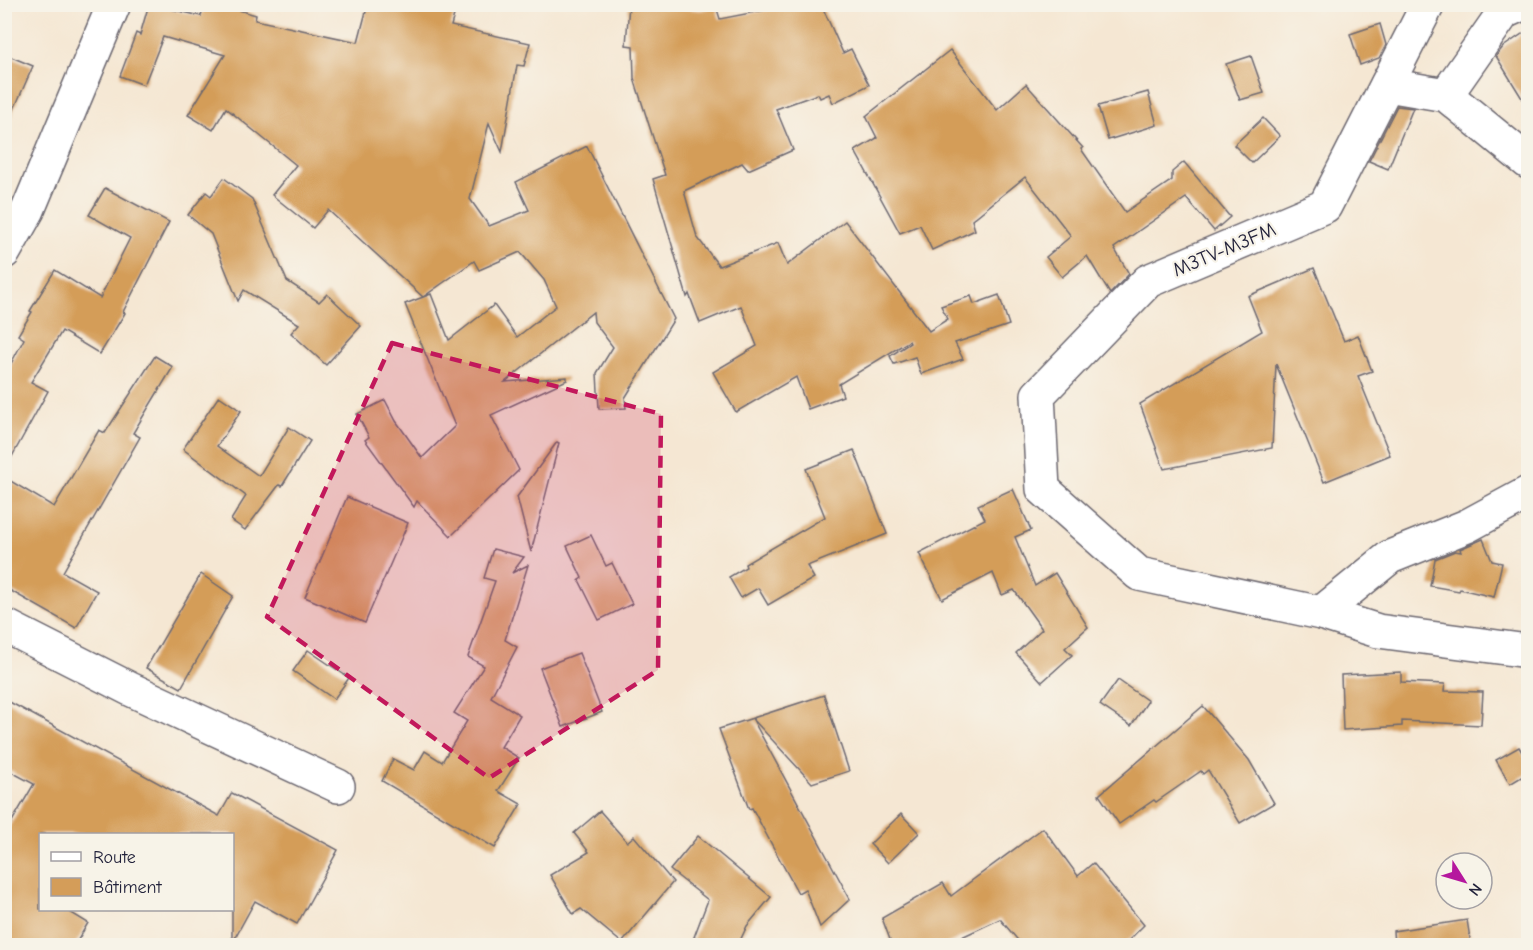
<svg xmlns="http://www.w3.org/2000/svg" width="1533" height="950" viewBox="0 0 1533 950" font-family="'Comic Neue',sans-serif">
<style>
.building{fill:#d49d59}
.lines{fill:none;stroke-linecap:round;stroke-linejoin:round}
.minor-casing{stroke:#6c6770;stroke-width:36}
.minor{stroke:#fff;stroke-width:33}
.marked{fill:#c2185b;fill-opacity:0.2;stroke:#c2185b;stroke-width:4.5;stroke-dasharray:12 8;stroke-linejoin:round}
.labels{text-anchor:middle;stroke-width:4.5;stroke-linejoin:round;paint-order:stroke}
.street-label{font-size:20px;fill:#22223b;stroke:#f7f3e8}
</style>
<rect width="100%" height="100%" fill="#f7f3e8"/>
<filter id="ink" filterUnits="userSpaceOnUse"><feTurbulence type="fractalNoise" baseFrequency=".0167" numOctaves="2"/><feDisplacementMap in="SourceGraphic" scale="12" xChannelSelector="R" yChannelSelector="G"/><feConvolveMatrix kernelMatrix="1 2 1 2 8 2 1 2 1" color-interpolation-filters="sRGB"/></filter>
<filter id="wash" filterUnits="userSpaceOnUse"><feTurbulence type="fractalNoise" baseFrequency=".008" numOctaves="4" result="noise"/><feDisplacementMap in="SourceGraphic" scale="24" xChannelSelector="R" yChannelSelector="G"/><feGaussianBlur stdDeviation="1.35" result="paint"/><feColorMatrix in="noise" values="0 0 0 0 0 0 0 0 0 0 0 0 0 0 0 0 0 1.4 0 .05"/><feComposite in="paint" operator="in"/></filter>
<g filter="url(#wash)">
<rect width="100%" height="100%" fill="#f5e7d3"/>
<g id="blocks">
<g class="building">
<path d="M149 4 201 16 204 4H218L256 15 255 20 358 42 368 4H457L451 26 530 43 524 66 517 65 502 152 489 123 470 199 489 226 529 210 516 182 587 146 674 319 625 398 626 408 599 409 597 373 613 347 594 322 593 312 505 382 567 377V380L491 415 519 470 451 536 417 501 414 507 365 440 369 437 357 414 385 400 396 421 422 458 455 426 405 304 431 294 449 340 494 305 517 337 556 306 544 280 520 252 479 270 474 261 423 297 328 210 313 228 272 195 296 165 226 108 213 130 188 115 225 55 163 37 144 85 120 76 136 33 140 35Z"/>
<path d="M629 4 701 10 716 6 720 19 796 4H821L843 53 851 49 869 85 833 103 829 94 820 98 818 94 776 109 793 150 748 170 742 163 684 191 697 237 719 266 778 243 787 265 845 221 929 331 948 319 941 306 971 296 974 304 999 295 1009 325 955 343 963 359 921 374 915 357 894 364 890 356 910 343 909 341 839 384 843 396 808 409 796 377 736 412 713 372 757 346 741 306 700 323 689 294 687 297 653 179 665 175 634 78 633 46 626 45Z"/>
<path d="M1380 24 1386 45 1379 58 1360 65 1350 34Z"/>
<path d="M1528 30V108L1496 56 1503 47Z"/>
<path d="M950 50 997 110 1026 84 1083 148 1081 149 1125 212 1172 180V172L1184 162 1230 217 1214 231 1186 198 1114 248 1129 274 1110 294 1087 256 1062 277 1046 257 1071 236 1025 177 972 220 975 230 932 250 920 225 900 233 855 151 877 138 866 116Z"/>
<path d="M4 54 33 66 4 132Z"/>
<path d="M1251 56 1264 93 1240 100 1226 64Z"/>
<path d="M1148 92 1157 125 1108 140 1098 106Z"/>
<path d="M1397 106 1413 108 1388 169 1369 161Z"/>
<path d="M1263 118 1280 136 1252 163 1234 145Z"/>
<path d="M224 178 252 199 287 281 319 302 327 294 361 326 326 365 291 333 299 324 244 290 238 301 211 234 188 215 206 192 211 196Z"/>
<path d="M105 188 169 222 123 312 125 313 100 354 62 331 31 382 48 391 4 471V367L8 369 24 339 18 335 32 312 30 311 55 270 100 298 130 238 89 215Z"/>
<path d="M1314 268 1344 341 1358 335 1372 371 1358 376 1390 455 1324 482 1276 364 1272 448 1164 469 1140 404 1262 331 1248 296Z"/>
<path d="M155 356 173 367 133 433 140 437 63 572 97 591 76 628 4 587V477L54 507 99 430 105 433Z"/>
<path d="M219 396 241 411 217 446 259 476 289 427 310 441 282 486 279 485 245 530 231 520 246 496 183 449Z"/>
<path d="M557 442 559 443 531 552 517 497Z"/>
<path d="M854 450 887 534 807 566 814 578 768 605 758 588 741 598 729 577 746 567 745 564 825 517 806 469Z"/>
<path d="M1013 489 1031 530 1015 537 1035 586 1055 573 1088 627 1065 648 1072 655 1042 682 1016 653 1042 629 1014 590 1002 595 993 573 942 599 919 553 985 519 978 505Z"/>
<path d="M347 497 408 523 365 623 305 597Z"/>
<path d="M591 535 606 566 612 563 632 604 599 620 579 580 582 578 567 546Z"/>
<path d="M1483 539 1492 561 1502 563 1494 597 1460 589 1459 591 1430 586 1435 559 1455 551 1461 552 1460 549Z"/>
<path d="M493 549 524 557 512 573 528 565 505 640 517 647 491 697 520 715 501 747 519 758 498 791 521 804 495 848 382 781 393 759 414 770 425 751 442 762 467 721 454 713 484 666 468 657 495 581 484 578Z"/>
<path d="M201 574 233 596 181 688 146 668Z"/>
<path d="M308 650 349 678 334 699 293 671Z"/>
<path d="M579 653 602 712 563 727 540 668Z"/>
<path d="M1401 672V682L1445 684 1444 691 1483 692 1481 725 1402 721V726L1343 730 1341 675Z"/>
<path d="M1118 680 1148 701 1131 726 1100 705Z"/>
<path d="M824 695 849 771 812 783 752 718 850 899 820 927 805 889 798 893 752 808 749 809 719 729Z"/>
<path d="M4 699 219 816 232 793 338 850 297 924 255 901 232 943V834H40V909H65L88 923 75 945H4V835L34 784 4 768Z"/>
<path d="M1203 706 1249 760 1274 803 1240 823 1208 770 1203 774 1201 771 1156 802 1154 800 1119 824 1099 795Z"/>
<path d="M1519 747 1528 762V773L1510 784 1496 760Z"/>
<path d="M600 811 627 842 634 836 673 882 622 943 581 909 573 914 550 875 589 852 574 833Z"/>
<path d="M901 814 919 833 888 863 870 844Z"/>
<path d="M1043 828 1078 876 1093 863 1144 925 1124 945H1022L1000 919 945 945H892L882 918 943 883 951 896Z"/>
<path d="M698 836 771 897 747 926 738 945H691L708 900 670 870Z"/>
<path d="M1467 920 1471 945H1394L1393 931Z"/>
</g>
</g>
</g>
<g filter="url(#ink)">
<use href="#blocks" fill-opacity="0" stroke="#6c6770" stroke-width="1.5"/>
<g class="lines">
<defs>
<g id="minor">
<path d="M1428 4 1325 206 1148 281 1038 395 1043 489 1139 574 1321 613 1378 631 1528 651"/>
<path d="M1387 85 1446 95 1528 162"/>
<path d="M1446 95 1504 12 1522 4"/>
<path d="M4 252 28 210 114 4"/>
<path d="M1321 613 1390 557 1467 526 1528 493"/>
<path d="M4 625 130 689 338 786"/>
</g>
</defs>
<use href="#minor" class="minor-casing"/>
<use href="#minor" class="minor"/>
</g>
</g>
<path class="marked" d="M392 343 661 414 658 670 489 778 267 617Z"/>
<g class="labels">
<g class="street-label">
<text transform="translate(1224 249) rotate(-23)" y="7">M3TV-M3FM</text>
</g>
</g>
<rect width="1533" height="950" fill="none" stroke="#f7f3e8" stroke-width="24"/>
<rect x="39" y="833" width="195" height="78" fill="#f7f3e8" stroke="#a29fa3" stroke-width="1.5"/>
<rect x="51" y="852" width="30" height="9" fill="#ffffff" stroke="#a29fa3" stroke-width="1.5"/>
<text x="93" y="863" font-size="18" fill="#22223b">Route</text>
<rect x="51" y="878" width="30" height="18" fill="#d49d59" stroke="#a29fa3" stroke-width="1.5"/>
<text x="93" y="893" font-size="18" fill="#22223b">Bâtiment</text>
<g transform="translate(1464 881) rotate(127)"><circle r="28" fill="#f7f3e8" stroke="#a29fa3" stroke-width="1.5"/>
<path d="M0-4.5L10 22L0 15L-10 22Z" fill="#b5179e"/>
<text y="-9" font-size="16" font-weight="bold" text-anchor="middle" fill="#22223b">N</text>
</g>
</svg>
